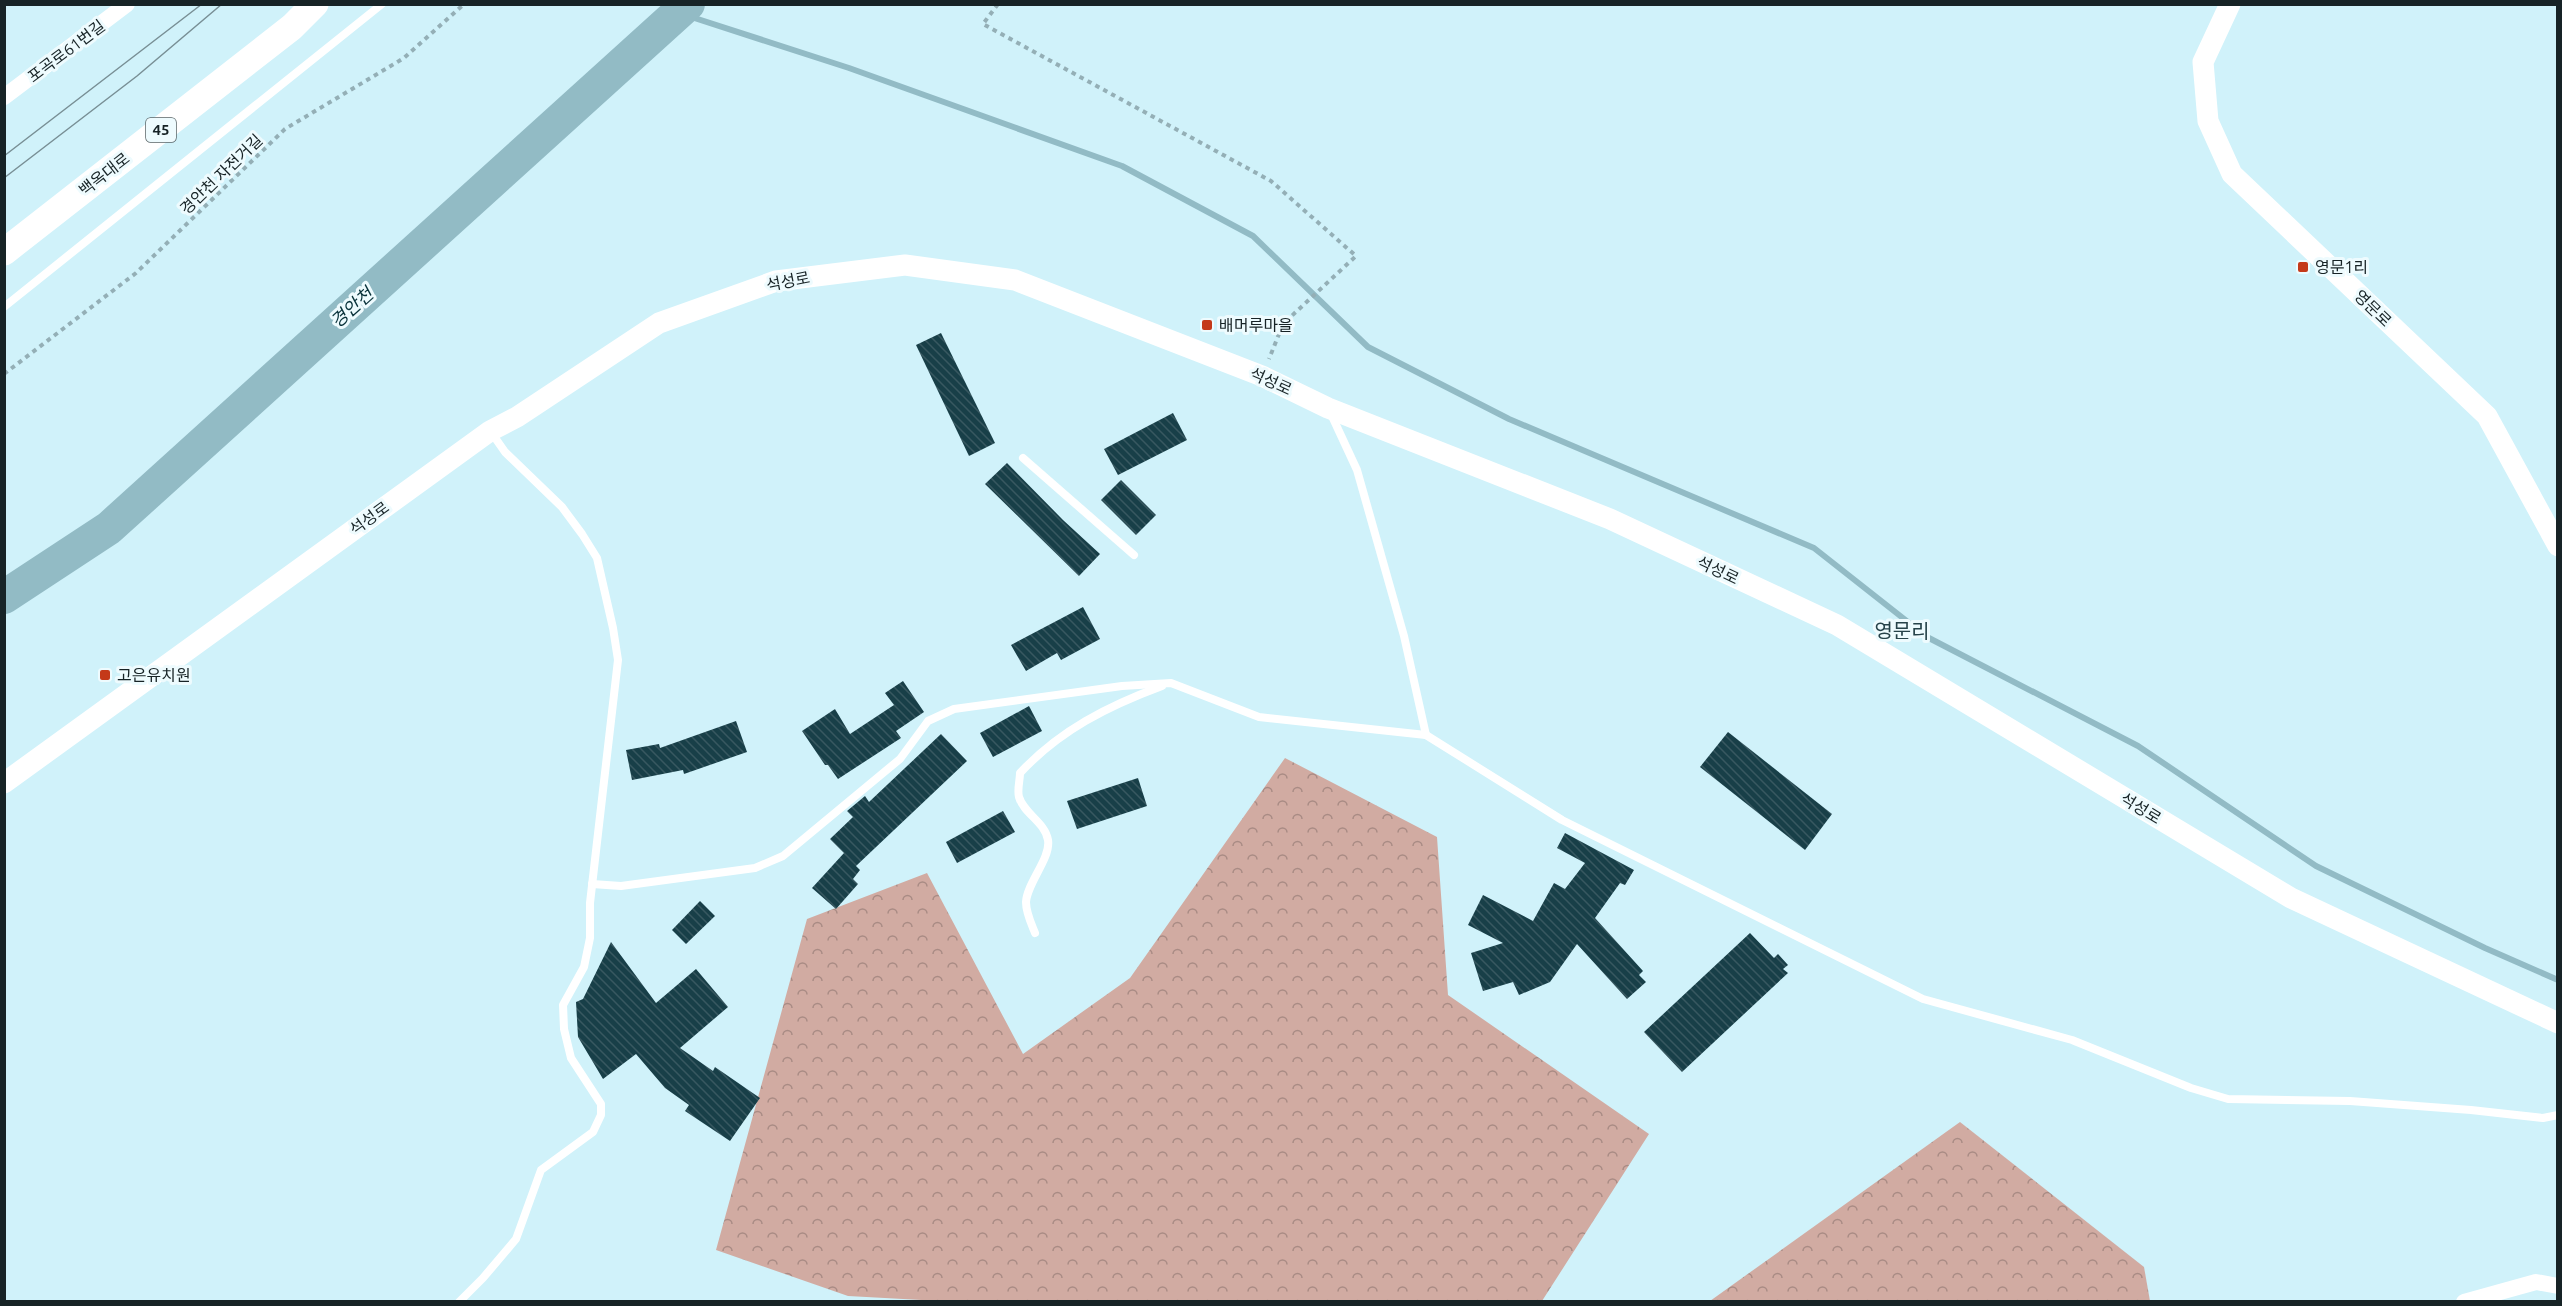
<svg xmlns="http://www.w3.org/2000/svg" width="2562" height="1306" viewBox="0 0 2562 1306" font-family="Ubuntu,'Noto Sans KR',sans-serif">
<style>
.forest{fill:url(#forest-crowns)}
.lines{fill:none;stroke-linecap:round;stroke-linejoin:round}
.stream{stroke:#92bbc5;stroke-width:6}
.river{stroke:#92bbc5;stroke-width:34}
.building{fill:url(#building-back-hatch)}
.path{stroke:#94afb6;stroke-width:4;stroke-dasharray:4.5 4.5;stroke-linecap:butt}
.service{stroke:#fff;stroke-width:8}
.minor{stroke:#fff;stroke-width:16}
.tertiary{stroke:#fff;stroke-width:21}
.primary{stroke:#fff;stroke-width:27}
.tram{stroke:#788f95;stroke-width:1.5}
.poi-dot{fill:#c43919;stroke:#eefbfe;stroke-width:2}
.labels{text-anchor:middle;stroke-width:6;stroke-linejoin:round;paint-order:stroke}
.shield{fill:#eefbfe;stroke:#586467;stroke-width:1.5}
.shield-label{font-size:15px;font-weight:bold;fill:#172326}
.street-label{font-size:16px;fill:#172326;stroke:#eefbfe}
.poi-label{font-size:16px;fill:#172326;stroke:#eefbfe;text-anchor:start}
.water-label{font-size:18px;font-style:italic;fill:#083139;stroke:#eefbfe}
.quarter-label{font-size:20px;fill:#27434a;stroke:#eefbfe}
</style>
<defs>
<pattern id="forest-crowns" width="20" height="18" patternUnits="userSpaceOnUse" patternTransform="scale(1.5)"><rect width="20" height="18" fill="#d1aba2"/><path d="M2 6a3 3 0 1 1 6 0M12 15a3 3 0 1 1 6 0" fill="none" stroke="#a98b84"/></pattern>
<pattern id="building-back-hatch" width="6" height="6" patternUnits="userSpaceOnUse" patternTransform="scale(1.5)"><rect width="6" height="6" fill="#183f48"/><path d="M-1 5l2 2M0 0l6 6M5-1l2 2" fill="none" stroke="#385860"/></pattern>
</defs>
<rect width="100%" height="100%" fill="#d0f2fa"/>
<g class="forest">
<path d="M1285 758 1437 837 1448 995 1649 1134 1542 1301 958 1302 848 1296 716 1250 807 919 927 873 1023 1054 1130 978Z"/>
<path d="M1960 1122 2144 1267 2150 1301H1710Z"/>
</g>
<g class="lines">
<path class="stream" d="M679 13 849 68 1122 166 1253 236 1368 347 1509 419 1814 548 1927 637 2138 746 2316 866 2485 948 2558 980"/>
<path class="river" d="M4 597 109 528 688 4"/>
</g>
<g class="building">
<path d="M941 333 995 443 969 456 916 345Z"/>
<path d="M1173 413 1187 440 1118 475 1104 449Z"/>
<path d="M1007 463 1063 520 1100 554 1079 576 985 484Z"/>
<path d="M1121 480 1156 515 1136 535 1101 500Z"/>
<path d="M1083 607 1100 639 1061 660 1057 653 1026 671 1011 645Z"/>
<path d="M903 681 924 712 896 731 901 738 838 779 828 765H825L802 731 835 709 850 734 894 705 885 693Z"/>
<path d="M1029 706 1042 731 993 757 980 733Z"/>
<path d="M736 721 747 752 684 774 683 770 632 780 626 750 659 744 660 748Z"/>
<path d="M1728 732 1832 814 1805 850 1700 767Z"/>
<path d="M941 734 967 761 856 866 860 870 853 879 858 884 836 909 812 888 844 853 830 839 853 817 847 811 865 796 869 802Z"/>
<path d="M1138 778 1147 806 1077 829 1067 801Z"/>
<path d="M1003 811 1015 832 957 863 946 842Z"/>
<path d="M1565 833 1634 870 1625 885 1620 883 1595 918 1643 971 1639 975 1646 982 1627 999 1577 944 1550 982 1519 995 1513 982 1483 991 1471 953 1503 943 1468 925 1483 895 1533 921 1554 883 1565 889 1585 863 1557 848Z"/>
<path d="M700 901 715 916 686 944 672 930Z"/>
<path d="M1750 933 1774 958 1778 954 1788 965 1783 969 1788 973 1682 1072 1644 1032Z"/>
<path d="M611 942 656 1003 696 969 728 1007 680 1048 713 1071 715 1067 760 1098 730 1141 685 1111 689 1105 665 1088 636 1054 603 1079 578 1037 576 1002 583 999Z"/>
</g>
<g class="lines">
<g class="path">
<path d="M998 4 983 24 1271 181 1356 256 1283 324 1269 359"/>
<path d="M4 374 136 273 285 129 404 58 464 4"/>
</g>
<g class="service">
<path d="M4 307 382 4"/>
<path d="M1331 414 1357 470 1404 636 1426 735"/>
<path d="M1023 458 1134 555"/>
<path d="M592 884 621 886 755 868 783 856 900 759 928 721 954 709 1122 686 1171 683 1259 717 1426 735 1562 820 1923 999 2072 1040 2191 1088 2228 1099 2350 1101 2471 1110 2543 1118 2558 1115"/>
<path d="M1035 933C1031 923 1026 913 1026 902 1027 883 1051 858 1048 840 1045 822 1024 814 1019 797 1017 790 1020 780 1020 773 1060 730 1108 706 1162 686"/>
<path d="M459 1302 483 1278 516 1239 541 1170 593 1132 601 1115V1104L571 1058 564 1029 563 1005 584 967 590 938V903L618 660 613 628 597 558 582 534 562 507 505 452 491 432"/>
</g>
<g class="minor">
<path d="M4 97 127 4"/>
<path d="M2464 1302 2536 1282 2558 1286"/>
</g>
<g class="tertiary">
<path d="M2230 4 2203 62 2208 121 2232 174 2487 416 2558 546"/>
<path d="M4 783 490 431 517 417 659 323 776 281 905 265 1015 280 1262 376 1328 408 1610 519 1837 625 2291 898 2558 1023"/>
</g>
<path class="primary" d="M4 252 292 27 315 4"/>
<g class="tram">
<path d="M4 156 202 4"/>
<path d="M4 178 137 76 222 4"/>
</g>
</g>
<g class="poi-dot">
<rect x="2297" y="261" width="12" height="12" rx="3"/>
<rect x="1201" y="319" width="12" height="12" rx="3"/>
<rect x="99" y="669" width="12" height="12" rx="3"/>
</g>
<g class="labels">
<rect class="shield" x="146" y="118" width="30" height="24" rx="4.5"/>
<g class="shield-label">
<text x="161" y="135">45</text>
</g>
<g class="street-label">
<text transform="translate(66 51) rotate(-37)" y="6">포곡로61번길</text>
<text transform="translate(104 174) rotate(-38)" y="6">백옥대로</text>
<text transform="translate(221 174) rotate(-44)" y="6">경안천 자전거길</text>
<text transform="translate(788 281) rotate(-11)" y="6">석성로</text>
<text transform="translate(2373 308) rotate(44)" y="6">영문로</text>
<text transform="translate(1271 381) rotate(24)" y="6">석성로</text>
<text transform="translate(369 518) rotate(-36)" y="6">석성로</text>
<text transform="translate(1718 570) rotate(25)" y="6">석성로</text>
<text transform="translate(2141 808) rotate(31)" y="6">석성로</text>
</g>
<g class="poi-label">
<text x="2315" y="273">영문1리</text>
<text x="1219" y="331">배머루마을</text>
<text x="117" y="681">고은유치원</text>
</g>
<g class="water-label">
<text transform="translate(352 308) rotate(-42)" y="6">경안천</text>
</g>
<g class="quarter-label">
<text x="1902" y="638">영문리</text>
</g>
</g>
<rect width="2562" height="1306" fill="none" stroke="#172326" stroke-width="12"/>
</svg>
